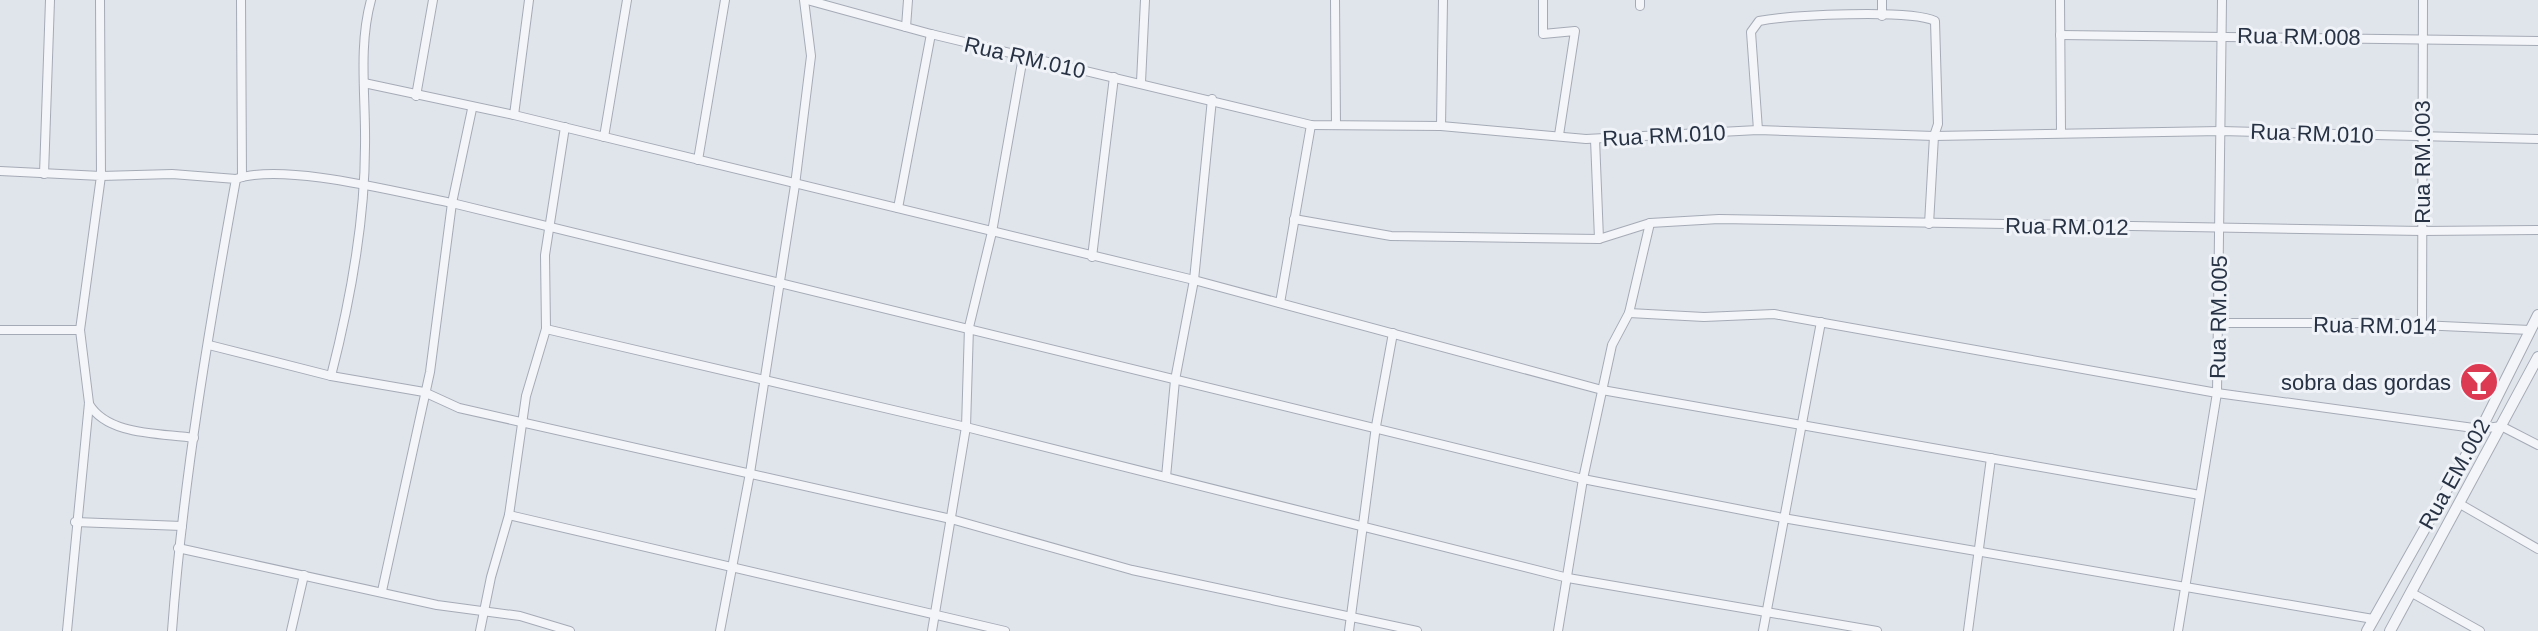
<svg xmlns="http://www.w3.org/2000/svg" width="2538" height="631" viewBox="0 0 2538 631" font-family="Helvetica,sans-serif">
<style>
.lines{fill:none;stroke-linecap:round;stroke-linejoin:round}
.minor-casing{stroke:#a5abb6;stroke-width:10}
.tertiary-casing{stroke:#a5abb6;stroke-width:12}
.minor{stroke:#f4f5f8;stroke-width:8}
.tertiary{stroke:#f4f5f8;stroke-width:10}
.labels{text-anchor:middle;stroke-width:6;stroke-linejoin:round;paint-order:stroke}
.street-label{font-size:22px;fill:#273244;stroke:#f0f3f8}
.poi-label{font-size:22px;fill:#273244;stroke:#f0f3f8;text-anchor:end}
</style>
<rect width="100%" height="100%" fill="#e0e4eb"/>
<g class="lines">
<defs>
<g id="minor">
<path d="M100 0 101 176 172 174 236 179C209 328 183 480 172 631"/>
<path d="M241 0 242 177"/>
<path d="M807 0 931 34 1311 125 1441 126 1586 139 1758 130 1934 136 2221 131 2538 139"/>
<path d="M1335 0 1336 125"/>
<path d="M1543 0V34L1575 31 1559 135"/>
<path d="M1640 0V6"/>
<path d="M1882 0V16"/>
<path d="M2060 0 2061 132"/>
<path d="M906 27 908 0"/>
<path d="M2060 35 2538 41"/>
<path d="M1141 82 1145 0"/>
<path d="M364 83 514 115 1194 280 1602 390 2200 495"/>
<path d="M416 96 433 0"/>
<path d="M514 115 529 0"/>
<path d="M1441 126 1443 0"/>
<path d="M1758 130 1751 32 1759 21C1790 15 1909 9 1935 21L1938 124 1934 136 1929 224"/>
<path d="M604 137 627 0"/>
<path d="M1595 139 1599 239"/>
<path d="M698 160 725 0"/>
<path d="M0 171 101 176 80 330 89 403 67 631"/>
<path d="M44 174 50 0"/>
<path d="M236 179C284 162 400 193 452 203L1583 479 1783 518 2373 619"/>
<path d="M898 208 931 34"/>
<path d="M1294 219 1391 236 1599 239 1650 223 1719 219 2422 231 2538 230"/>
<path d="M1092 257 1114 77"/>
<path d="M1280 303 1311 125"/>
<path d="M1629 313 1704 317 1774 314 2217 393 2481 429 2501 426 2538 445"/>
<path d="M2219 323H2376L2530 330"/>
<path d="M2422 325 2423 0"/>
<path d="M546 329 966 427 1568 578 1877 631"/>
<path d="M0 330H80"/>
<path d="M209 345 331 376 424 392 459 408 951 519 1132 570 1417 631"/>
<path d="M331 376C350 302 365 223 365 146 366 98 358 47 371 0"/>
<path d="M89 404C108 436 161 433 194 438"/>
<path d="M1166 477 1175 380 1194 280 1212 99"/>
<path d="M2460 504 2538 549"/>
<path d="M509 515 1005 631"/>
<path d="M75 522 182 526"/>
<path d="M178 548 437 605 520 616 570 631"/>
<path d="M382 591 430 372 452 203 472 109"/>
<path d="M2412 593 2480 631"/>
<path d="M291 631 304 575"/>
<path d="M480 631 491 577 509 515 526 396 546 329 545 255 565 127"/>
<path d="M720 631 750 473 795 185 811 56 804 0"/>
<path d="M932 631 966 427 969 327 992 232 1023 57"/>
<path d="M1349 631 1376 426 1393 333"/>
<path d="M1558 631 1583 479 1612 345 1629 313 1650 223"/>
<path d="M1763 631 1821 322"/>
<path d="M1968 631 1991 458"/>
<path d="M2178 631 2217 393 2222 0"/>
</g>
<g id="tertiary">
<path d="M2367 631 2481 429 2538 315"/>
<path d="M2390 631 2538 357"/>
</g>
</defs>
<use href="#minor" class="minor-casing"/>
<use href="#tertiary" class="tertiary-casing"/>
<use href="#minor" class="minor"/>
<use href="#tertiary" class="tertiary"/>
</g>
<defs>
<symbol id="bar-disc" viewBox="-11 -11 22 22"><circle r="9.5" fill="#dc3953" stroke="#f0f3f8"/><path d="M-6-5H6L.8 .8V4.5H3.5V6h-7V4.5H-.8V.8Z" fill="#fff"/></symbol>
</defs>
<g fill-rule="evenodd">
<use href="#bar-disc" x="2457" y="360" width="44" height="44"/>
</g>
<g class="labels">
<g class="street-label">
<text transform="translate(2299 36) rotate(1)" y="8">Rua RM.008</text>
<text transform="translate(1025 57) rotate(13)" y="8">Rua RM.010</text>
<text transform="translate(2312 133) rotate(2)" y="8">Rua RM.010</text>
<text transform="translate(1664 135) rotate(-3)" y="8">Rua RM.010</text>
<text transform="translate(2422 162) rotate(-90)" y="8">Rua RM.003</text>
<text transform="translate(2067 226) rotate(1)" y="8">Rua RM.012</text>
<text transform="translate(2218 317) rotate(-89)" y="8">Rua RM.005</text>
<text transform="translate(2375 325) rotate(1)" y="8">Rua RM.014</text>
<text transform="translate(2454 474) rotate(-61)" y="8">Rua EM.002</text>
</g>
<g class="poi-label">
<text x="2451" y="390">sobra das gordas</text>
</g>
</g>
</svg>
